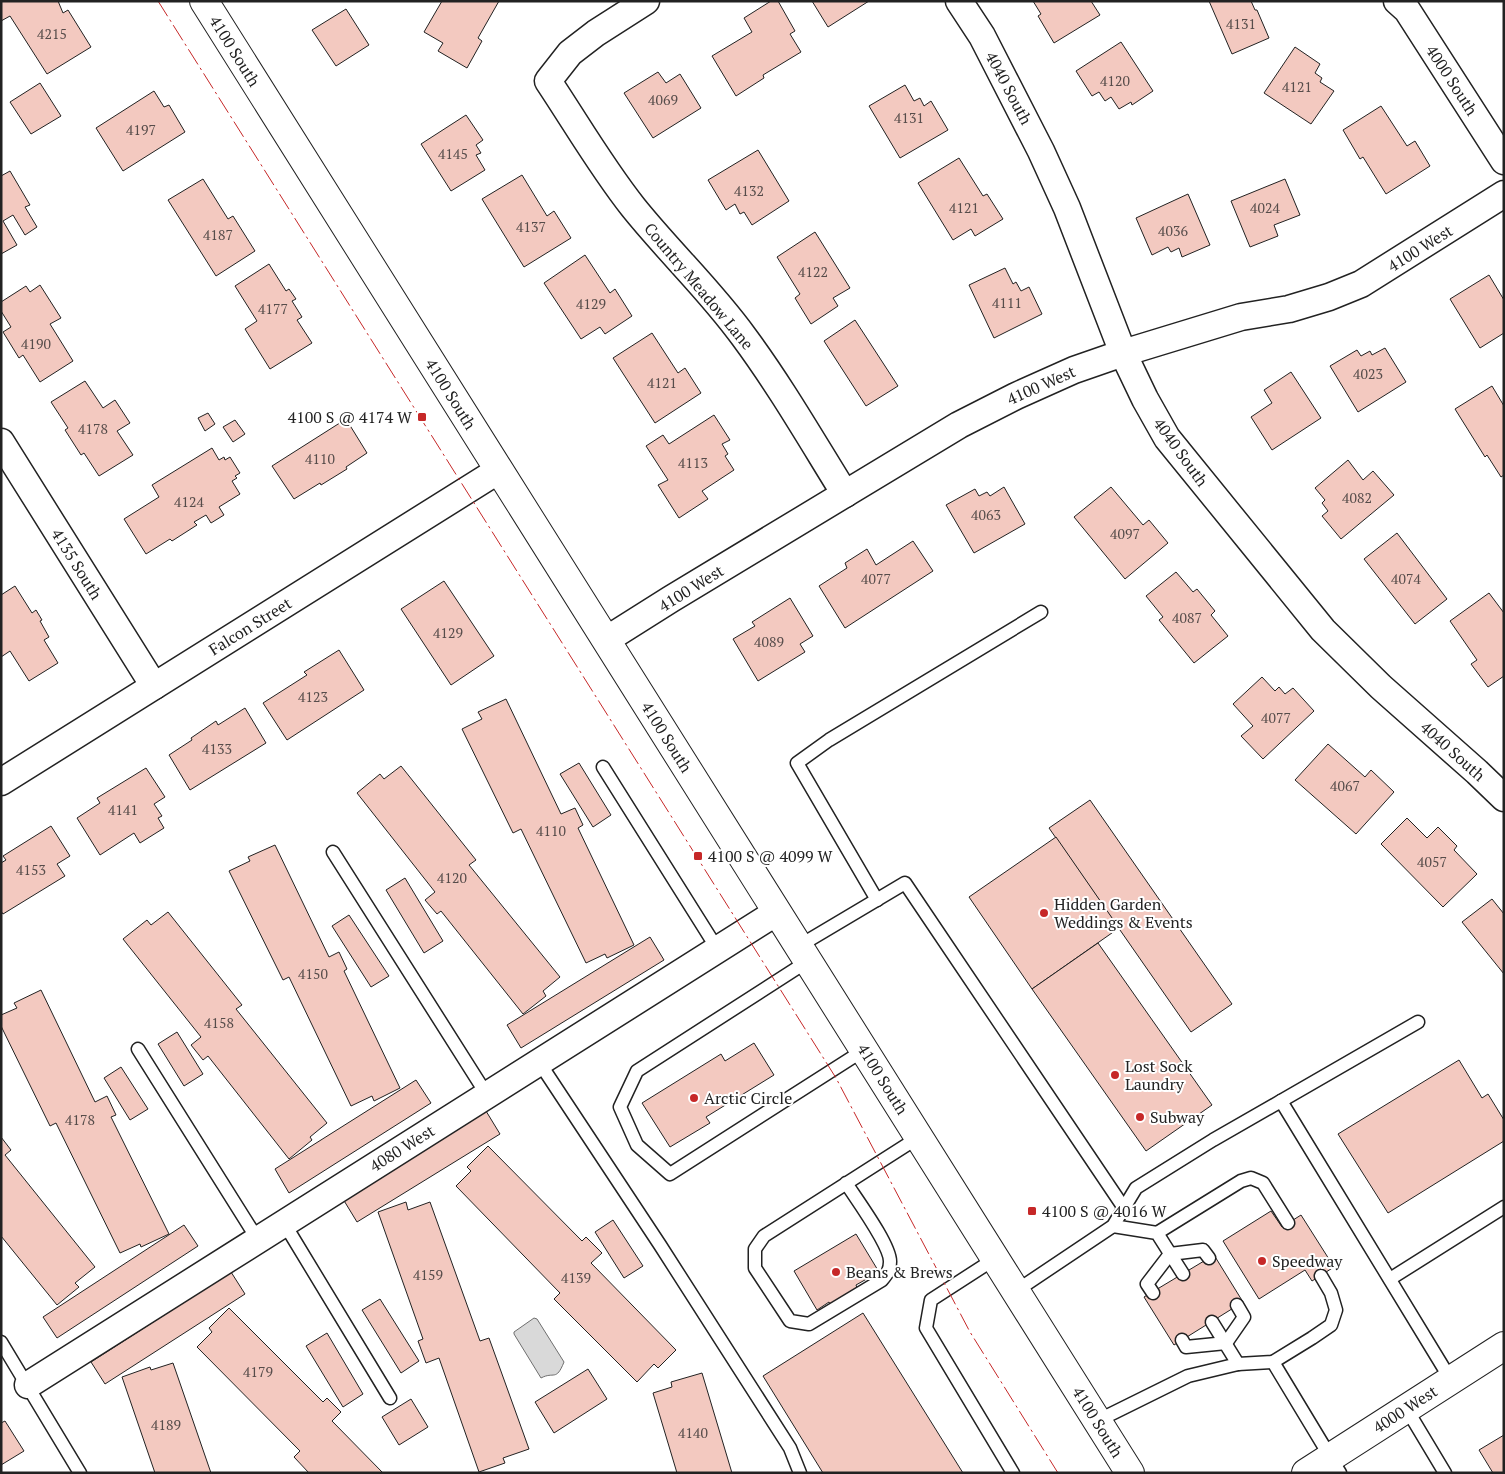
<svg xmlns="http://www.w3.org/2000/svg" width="1505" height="1474" viewBox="0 0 1505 1474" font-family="'PT Serif',serif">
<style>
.water{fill:#d9d9d9;stroke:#6f6f6f}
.building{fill:#f3c9c0;stroke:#222}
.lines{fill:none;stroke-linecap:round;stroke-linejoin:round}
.lane-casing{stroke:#222;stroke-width:15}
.street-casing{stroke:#222;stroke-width:29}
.secondary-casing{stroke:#222;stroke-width:30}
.lane{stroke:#fff;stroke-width:12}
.street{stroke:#fff;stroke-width:26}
.secondary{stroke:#fff;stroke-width:28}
.power{stroke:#c62828;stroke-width:1;stroke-dasharray:18 4 2.5 4;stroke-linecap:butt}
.poi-dot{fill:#c62828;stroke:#fff;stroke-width:2}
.labels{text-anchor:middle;stroke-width:4;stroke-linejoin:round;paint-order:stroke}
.number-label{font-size:14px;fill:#564c4a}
.street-label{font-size:16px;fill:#222;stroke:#fff}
.poi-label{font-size:16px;fill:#222;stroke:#fff;text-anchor:start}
</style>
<rect width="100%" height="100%" fill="#fff"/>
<path class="water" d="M534 1318 537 1319 564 1362C556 1382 554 1371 541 1378L514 1334V1332Z"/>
<g class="building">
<path d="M1 1H58L63 13 68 10 91 47 47 74 10 16 1 21Z"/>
<path d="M442 1H499L478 38 482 41 467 68 438 51 443 43 424 32Z"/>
<path d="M771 1H778L795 31 790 34 801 52 763 75 764 78 736 96 712 56 752 32 744 18Z"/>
<path d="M812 1H869L828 27Z"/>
<path d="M1033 1H1091L1100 15 1054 43 1038 16 1041 14Z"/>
<path d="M1209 1H1251L1255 10H1257L1269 38 1232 54Z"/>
<path d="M346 9 369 45 336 66 312 30Z"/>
<path d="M1121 42 1153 91 1132 105 1131 102 1119 109 1111 97 1105 101 1099 92 1092 96 1076 71Z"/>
<path d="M1295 47 1320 64 1315 73 1322 78 1320 82 1334 91 1311 124 1264 93Z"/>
<path d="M658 72 666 83 680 74 701 108 653 138 624 93Z"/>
<path d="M40 83 61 116 31 134 10 102Z"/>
<path d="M905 85 914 101 920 98 924 106 931 101 948 130 900 158 869 106Z"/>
<path d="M154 91 164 107 169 105 185 132 123 171 96 128Z"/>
<path d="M1381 106 1407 146 1415 141 1430 166 1386 194 1363 157 1360 159 1343 130Z"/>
<path d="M466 115 483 140 476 145 481 153 476 155 485 170 451 191 421 144Z"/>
<path d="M758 150 789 201 752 225 744 212 740 214 735 204 726 210 708 180Z"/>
<path d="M959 158 983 196 987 194 1003 219 975 236 971 229 953 240 918 183Z"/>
<path d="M10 171 30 205 25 207 37 227 25 235 13 215 3 221 17 245 1 254V176Z"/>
<path d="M522 175 547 216 554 211 571 238 524 267 482 199Z"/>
<path d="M203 179 228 219 233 216 255 251 216 276 168 200Z"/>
<path d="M1285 179 1300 215 1274 225 1278 236 1250 247 1231 201Z"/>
<path d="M1188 194 1210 245 1182 257 1179 248 1171 252 1168 247 1152 255 1136 218Z"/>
<path d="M815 232 850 288 833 298 838 306 811 324 795 298 800 294 777 257Z"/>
<path d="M585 255 610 293 615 289 632 316 605 334 600 327 581 339 544 283Z"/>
<path d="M269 264 286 291 289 289 296 299 292 301 302 317 297 320 312 343 270 369 245 329 257 321 235 286Z"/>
<path d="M1005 268 1013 284 1016 282 1021 291 1029 287 1042 314 994 338 969 285Z"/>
<path d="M1489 275 1504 300V333L1480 348 1450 299Z"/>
<path d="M40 285 61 318 50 324 73 361 40 382 23 355 19 358 3 332 11 327 1 311V302L26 286 30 292Z"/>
<path d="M855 320 898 386 866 406 824 341Z"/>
<path d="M652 333 678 373 685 368 701 393 655 423 613 358Z"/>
<path d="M1385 348 1406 382 1358 412 1330 366 1357 350 1361 356 1370 351 1372 355Z"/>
<path d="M1291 372 1321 418 1272 450 1251 417 1272 403 1264 390Z"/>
<path d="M85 381 103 408 115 400 130 423 117 431 133 455 99 476 84 453 81 455 65 430 68 428 51 402Z"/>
<path d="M1492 386 1504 406V475L1501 477 1487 455 1485 457 1455 409Z"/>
<path d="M208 413 215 424 205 431 198 418Z"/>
<path d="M714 415 730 440 722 444 728 454 725 456 734 470 702 491 708 499 679 518 658 485 668 480 646 446 663 435 669 444Z"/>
<path d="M346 419 367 453 346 467 347 469 321 485 320 483 294 499 272 466Z"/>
<path d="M235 420 245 434 233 442 223 427Z"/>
<path d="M212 448 219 460 224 457 225 460 230 457 240 473 235 476 237 478 232 481 240 494 219 507 224 515 211 523 206 515 194 522 197 525 172 541 170 539 146 554 124 519 159 497 152 485Z"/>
<path d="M1348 460 1363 480 1373 471 1394 495 1341 539 1322 516 1328 511 1322 503 1325 500 1315 488Z"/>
<path d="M1004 487 1025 524 974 553 946 505 975 489 979 496 987 492 990 496Z"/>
<path d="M1111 487 1143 525 1149 520 1168 543 1125 579 1074 517Z"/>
<path d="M1397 533 1447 599 1415 624 1364 559Z"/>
<path d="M913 541 933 571 845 628 819 586 847 568 845 563 867 549 876 565Z"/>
<path d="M1176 572 1193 592 1197 589 1215 611 1211 615 1228 636 1194 663 1159 620 1163 617 1146 596Z"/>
<path d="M444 581 494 656 451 685 401 609Z"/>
<path d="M15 586 32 613 36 610 42 620 40 621 49 637 44 640 58 663 29 681 10 651 1 657V595Z"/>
<path d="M1489 593 1504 613V676L1488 687 1471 664 1477 660 1450 621Z"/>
<path d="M790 598 813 636 800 644 805 652 758 681 733 639 755 626 752 622Z"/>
<path d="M339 650 364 690 287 740 263 703 307 675 304 672Z"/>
<path d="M1262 677 1275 691 1279 687 1285 694 1293 688 1314 711 1263 759 1241 736 1253 726 1233 704Z"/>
<path d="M506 699 561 814 575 808 583 825 578 828 634 945 607 958 605 954 586 963 521 829 513 833 462 729 482 719 478 712Z"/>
<path d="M245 708 266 743 190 790 169 755 192 740 191 738 216 721 218 725Z"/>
<path d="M1328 744 1365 777 1371 770 1394 792 1356 834 1295 780Z"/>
<path d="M579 763 611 815 593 827 560 774Z"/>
<path d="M401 766 476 860 469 865 560 977 543 991 546 996 523 1014 441 911 437 914 425 900 435 892 357 793 380 774 384 779Z"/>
<path d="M146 768 165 797 154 804 162 816 158 818 164 828 140 843 134 833 100 855 77 818 100 803 97 798Z"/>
<path d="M1090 800 1232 1004 1191 1032 1049 828Z"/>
<path d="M1407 818 1427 838 1438 827 1457 846 1454 850 1477 874 1443 907 1381 844Z"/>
<path d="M51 826 70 856 57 864 65 876 3 914 1 911V863L6 860 3 856Z"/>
<path d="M1056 837 1119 928 1032 989 969 897Z"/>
<path d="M275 845 329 957 339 952 347 969 344 971 400 1088 374 1101 372 1096 351 1106 289 977 283 980 229 871 250 861 248 857Z"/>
<path d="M405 878 443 941 424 953 386 890Z"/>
<path d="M1492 899 1504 914V974L1462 922Z"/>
<path d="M168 912 242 1005 236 1009 327 1123 310 1137 312 1140 289 1159 208 1056 203 1060 191 1045 201 1037 123 939 147 920 151 925Z"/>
<path d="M349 915 389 976 371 987 332 926Z"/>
<path d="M650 937 664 960 521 1048 507 1025Z"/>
<path d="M1098 943 1212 1105 1146 1151 1032 989Z"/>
<path d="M41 990 95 1102 107 1096 116 1115 111 1117 169 1234 141 1247 140 1244 120 1253 56 1123 50 1126 1 1026V1015L17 1008 14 1003Z"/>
<path d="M177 1032 203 1074 184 1086 158 1044Z"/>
<path d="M754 1043 774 1075 706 1117 710 1123 670 1147 642 1103 721 1054 725 1061Z"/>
<path d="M1459 1060 1482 1098 1488 1094 1504 1120V1141L1388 1213 1338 1134Z"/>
<path d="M121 1067 148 1109 130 1120 104 1078Z"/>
<path d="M416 1080 431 1103 289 1193 275 1169Z"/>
<path d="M486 1111 500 1134 357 1222 343 1199Z"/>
<path d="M1 1137 11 1150 5 1155 95 1267 75 1283 79 1287 57 1305 1 1236Z"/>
<path d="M488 1146 582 1241 586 1237 602 1253 591 1263 676 1350 658 1368 654 1364 637 1382 554 1299 560 1293 456 1186 471 1171 467 1167Z"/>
<path d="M406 1202 408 1210 430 1202 480 1341 489 1338 529 1449 503 1458 505 1463 479 1472 439 1358 426 1363 418 1341 423 1339 378 1212Z"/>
<path d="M1271 1211 1282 1227 1301 1215 1334 1267 1312 1281 1305 1270 1259 1299 1223 1241Z"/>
<path d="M613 1220 643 1266 624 1278 595 1232Z"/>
<path d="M184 1225 198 1246 57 1338 43 1317Z"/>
<path d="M856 1234 879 1272 856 1285 857 1288 830 1304 829 1302 817 1310 794 1271Z"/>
<path d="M1214 1255 1243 1302 1174 1345 1144 1297Z"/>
<path d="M231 1272 245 1294 105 1384 91 1362Z"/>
<path d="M380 1299 419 1361 401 1373 362 1310Z"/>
<path d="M229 1308 323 1402 327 1398 341 1412 332 1421 383 1473H309L294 1457 300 1451 197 1347 212 1332 209 1328Z"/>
<path d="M863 1313 963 1473H823L763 1376Z"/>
<path d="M327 1333 363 1394 343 1407 306 1346Z"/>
<path d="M173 1363 211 1473H155L122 1377 150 1367 151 1370Z"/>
<path d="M588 1369 607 1399 554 1433 535 1402Z"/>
<path d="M702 1373 732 1473H677L653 1393 672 1387 671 1382Z"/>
<path d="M411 1399 428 1427 399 1445 382 1417Z"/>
<path d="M5 1421 24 1451 1 1465V1423Z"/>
<path d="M1504 1435V1473H1493L1479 1450Z"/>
</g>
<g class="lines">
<defs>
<g id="lane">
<path d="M603 767 718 950"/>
<path d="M333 852 487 1095"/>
<path d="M877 900 797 763 829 740 1041 612"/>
<path d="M799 946 905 883 1124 1208"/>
<path d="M808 961 637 1071 620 1107 637 1145 670 1174 864 1050"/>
<path d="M138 1049 258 1240"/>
<path d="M539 1062 660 1245 790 1448 800 1473"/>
<path d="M1281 1101 1418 1022"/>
<path d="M846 1183C857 1200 891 1246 890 1262 890 1270 887 1274 882 1280L809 1324 790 1321 755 1268V1249L764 1236 919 1137"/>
<path d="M284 1223 390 1398"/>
<path d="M1113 1226 1157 1233 1183 1274"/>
<path d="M1157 1233 1241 1181 1251 1178 1263 1183 1288 1223"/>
<path d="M996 1258 931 1300 926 1328 1013 1473"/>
<path d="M1390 1279 1504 1207"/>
<path d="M1016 1291 1113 1226 1136 1188 1213 1140 1281 1101 1451 1380"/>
<path d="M1153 1293 1147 1284 1170 1254 1203 1250 1209 1258"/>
<path d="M1212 1322 1238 1364"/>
<path d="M1182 1340 1186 1347 1226 1343 1244 1317 1237 1305"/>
<path d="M1 1342 80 1473"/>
<path d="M1273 1362 1340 1473"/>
<path d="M1406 1408 1445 1473"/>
<path d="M1097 1421 1188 1376 1238 1364 1273 1362 1312 1338 1331 1325 1336 1310 1331 1293 1321 1276"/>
</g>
<g id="street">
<path d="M646 1 596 33 570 53 548 81C576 123 602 168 633 207 669 252 711 291 744 337 781 387 812 441 845 494"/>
<path d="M959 1 982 36 1041 151 1067 208 1123 353 1145 399 1167 438 1323 630 1381 687 1477 772 1504 798"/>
<path d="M1397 1 1407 10 1504 161"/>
<path d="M1 442 154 686"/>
<path d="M606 640 671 599 959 425 1016 396 1074 370 1123 353 1241 317 1289 309 1329 297 1361 284 1504 194"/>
<path d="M1 782 499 470"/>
<path d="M28 1385 777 912"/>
</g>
<g id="secondary">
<path d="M204 1 1130 1473"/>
<path d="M1306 1473 1504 1346"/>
</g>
</defs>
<use href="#lane" class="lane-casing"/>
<use href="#street" class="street-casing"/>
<use href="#secondary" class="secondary-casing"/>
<use href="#lane" class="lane"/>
<use href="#street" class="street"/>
<use href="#secondary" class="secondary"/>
<path class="power" d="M158 1 836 1078 970 1332 1058 1473"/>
</g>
<g class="poi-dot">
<rect x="417" y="412" width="10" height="10" rx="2.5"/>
<rect x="693" y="851" width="10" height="10" rx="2.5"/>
<circle cx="1044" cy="913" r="5"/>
<circle cx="1115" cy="1075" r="5"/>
<circle cx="694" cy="1098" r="5"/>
<circle cx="1140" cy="1117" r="5"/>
<rect x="1027" y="1206" width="10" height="10" rx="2.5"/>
<circle cx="1262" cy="1261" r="5"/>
<circle cx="836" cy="1272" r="5"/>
</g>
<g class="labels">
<g class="number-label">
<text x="1241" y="29">4131</text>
<text x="52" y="39">4215</text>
<text x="1115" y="86">4120</text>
<text x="1297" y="92">4121</text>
<text x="663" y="105">4069</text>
<text x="909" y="123">4131</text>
<text x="141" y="135">4197</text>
<text x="453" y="159">4145</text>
<text x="749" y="196">4132</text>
<text x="964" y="213">4121</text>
<text x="1265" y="213">4024</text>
<text x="531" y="232">4137</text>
<text x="1173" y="236">4036</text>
<text x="218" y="240">4187</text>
<text x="813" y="277">4122</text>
<text x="1007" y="308">4111</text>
<text x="591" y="309">4129</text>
<text x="273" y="314">4177</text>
<text x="36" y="349">4190</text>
<text x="1368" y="379">4023</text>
<text x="662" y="388">4121</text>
<text x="93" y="434">4178</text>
<text x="320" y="464">4110</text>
<text x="693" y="468">4113</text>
<text x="1357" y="503">4082</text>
<text x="189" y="507">4124</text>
<text x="986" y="520">4063</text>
<text x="1125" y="539">4097</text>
<text x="876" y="584">4077</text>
<text x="1406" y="584">4074</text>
<text x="1187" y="623">4087</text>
<text x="448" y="638">4129</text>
<text x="769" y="647">4089</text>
<text x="313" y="702">4123</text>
<text x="1276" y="723">4077</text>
<text x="217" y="754">4133</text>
<text x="1345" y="791">4067</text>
<text x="123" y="815">4141</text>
<text x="551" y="836">4110</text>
<text x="1432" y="867">4057</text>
<text x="31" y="875">4153</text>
<text x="452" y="883">4120</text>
<text x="313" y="979">4150</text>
<text x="219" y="1028">4158</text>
<text x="80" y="1125">4178</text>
<text x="428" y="1280">4159</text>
<text x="576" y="1283">4139</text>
<text x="258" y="1377">4179</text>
<text x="166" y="1430">4189</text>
<text x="693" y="1438">4140</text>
</g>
<g class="street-label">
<text transform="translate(235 51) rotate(58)" y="6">4100 South</text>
<text transform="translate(1452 80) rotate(57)" y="6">4000 South</text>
<text transform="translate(1009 88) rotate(62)" y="6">4040 South</text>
<text transform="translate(1420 248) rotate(-32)" y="6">4100 West</text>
<text transform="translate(699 286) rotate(50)" y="6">Country Meadow Lane</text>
<text transform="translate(1041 385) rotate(-24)" y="6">4100 West</text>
<text transform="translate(451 394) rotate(58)" y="6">4100 South</text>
<text transform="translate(1181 452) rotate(54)" y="6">4040 South</text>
<text transform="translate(77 564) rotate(58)" y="6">4135 South</text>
<text transform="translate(691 588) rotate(-32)" y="6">4100 West</text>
<text transform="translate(250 626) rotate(-32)" y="6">Falcon Street</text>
<text transform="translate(667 737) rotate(58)" y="6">4100 South</text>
<text transform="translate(1453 751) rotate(42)" y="6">4040 South</text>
<text transform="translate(883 1079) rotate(58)" y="6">4100 South</text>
<text transform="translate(402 1148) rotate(-32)" y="6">4080 West</text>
<text transform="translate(1405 1409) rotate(-33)" y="6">4000 West</text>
<text transform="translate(1098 1422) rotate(58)" y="6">4100 South</text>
</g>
<g class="poi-label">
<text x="412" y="423" text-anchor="end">4100 S @ 4174 W</text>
<text x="708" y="862">4100 S @ 4099 W</text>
<text x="1054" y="910">Hidden Garden<tspan x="1054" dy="18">Weddings &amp; Events</tspan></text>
<text x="1125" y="1072">Lost Sock<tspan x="1125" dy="18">Laundry</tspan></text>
<text x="704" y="1104">Arctic Circle</text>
<text x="1150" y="1123">Subway</text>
<text x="1042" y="1217">4100 S @ 4016 W</text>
<text x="1272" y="1267">Speedway</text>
<text x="846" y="1278">Beans &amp; Brews</text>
</g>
</g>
<rect width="1505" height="1474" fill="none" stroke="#222222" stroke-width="5"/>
</svg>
